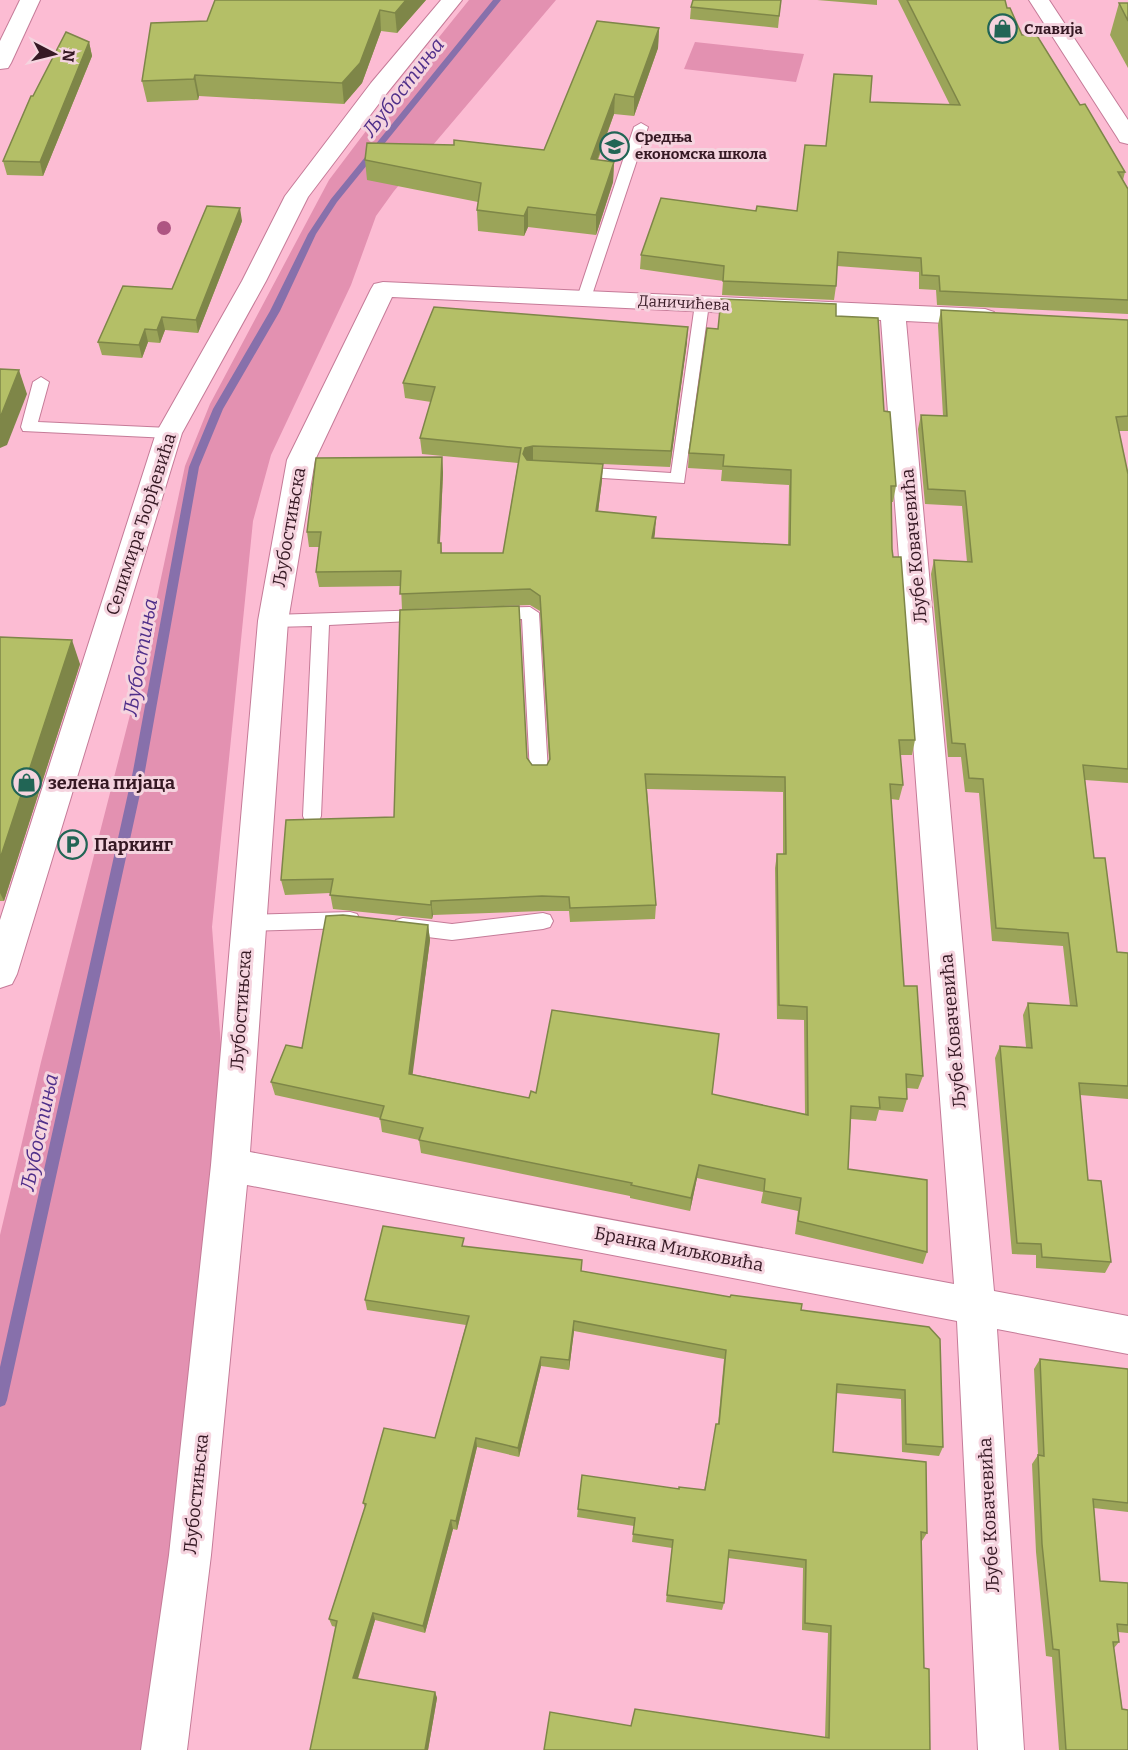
<svg xmlns="http://www.w3.org/2000/svg" width="1128" height="1750" viewBox="0 0 1128 1750" font-family="Bitter,serif">
<style>
.green{fill:#e391b1}
.lines{fill:none;stroke-linecap:round;stroke-linejoin:round}
.stream{fill:#8770ab;fill-rule:evenodd}
.lane-casing{stroke:#c57b98;stroke-width:2}
.street-casing{stroke:#c57b98;stroke-width:2}
.secondary-casing{stroke:#c57b98;stroke-width:2}
.primary-casing{stroke:#c57b98;stroke-width:2}
.lane{fill:#fff;fill-rule:evenodd}
.street{fill:#fff;fill-rule:evenodd}
.secondary{fill:#fff;fill-rule:evenodd}
.primary{fill:#fff;fill-rule:evenodd}
.tree{fill:#ae5582}
.wall{fill:#9ba459;fill-rule:evenodd}
.shaded-wall{fill:#7e8648}
.building{fill:#b4bf67;stroke:#7e8648;stroke-width:1.5}
.labels{text-anchor:middle;stroke-width:6;stroke-linejoin:round;paint-order:stroke}
.far-poi-label{font-size:15px;font-weight:bold;fill:#361924;stroke:#f5d4df;text-anchor:start}
.far-street-label{font-size:15px;fill:#361924;stroke:#f5d4df}
.street-label{font-size:18px;fill:#361924;stroke:#f5d4df}
.poi-label{font-size:18px;font-weight:bold;fill:#361924;stroke:#f5d4df;text-anchor:start}
.water-label{font-size:20px;font-style:italic;fill:#4f2f8a;stroke:#f5d4df}
</style>
<rect width="100%" height="100%" fill="#fcbcd3"/>
<g class="green">
<path d="M469 0H556L394 191 376 216 351 285 271 455 253 521 212 927 230 1165 164 1750H0V1235L41 1062 140 676 185 466 210 404 329 180 406 78Z"/>
<path d="M695 42 804 54 796 82 684 69Z"/>
</g>
<g class="lines">
<path class="stream" d="M493 0H501L337 202 316 234 280 311 223 409 199 467 145 771 7 1400 5 1405 0 1407V1367L133 771 189 467 213 409 270 311 308 234 331 199Z"/>
<defs>
<g id="lane">
<path d="M641 123 648 127 591 298 584 302 579 301 577 298 634 127Z"/>
<path d="M702 300 709 304 684 483 570 476 568 472 570 468 576 467 671 473 695 304Z"/>
<path d="M41 377 49 382 38 422 169 428 177 433 169 438 23 431 21 427 33 382Z"/>
<path d="M530 607 539 613 548 773 546 778H532L530 773 522 619 493 620 484 614 493 608Z"/>
<path d="M425 610 434 616 431 620 329 625 321 816 319 821 312 823 305 821 303 816 312 626 273 627 264 621 273 615Z"/>
<path d="M350 912 357 914 360 920 357 926 350 928 247 931 240 929 237 923 240 917 247 915Z"/>
<path d="M543 913 550 915 553 921 550 927 543 929 452 940 403 934 396 932 393 926 396 920 403 918 452 924Z"/>
</g>
<g id="street">
<path d="M441 0H462L387 93 308 197 266 281 182 433 17 974 12 984 0 988V920L156 433 242 281 285 196 371 83Z"/>
<path d="M383 282 985 309 994 312 997 317 994 322 985 325 906 321 994 1291 1128 1316V1354L997 1329 1024 1750H978L957 1321 247 1185 211 1555 187 1750H141L169 1555 211 1165 258 621 287 460 371 289 374 284ZM392 297 881 320 954 1284 250 1152 288 621 315 460Z"/>
</g>
<path id="secondary" d="M1029 0H1049L1128 120V144L1120 142 1117 137Z"/>
<path id="primary" d="M20 0H40L11 63 8 68 0 69V41Z"/>
</defs>
<use href="#lane" class="lane-casing"/>
<use href="#street" class="street-casing"/>
<use href="#secondary" class="secondary-casing"/>
<use href="#primary" class="primary-casing"/>
<use href="#lane" class="lane"/>
<use href="#street" class="street"/>
<use href="#secondary" class="secondary"/>
<use href="#primary" class="primary"/>
</g>
<circle class="tree" cx="164" cy="228" r="7"/>
<g class="wall">
<path d="M426 0 397 33 381 31 362 83 344 104 199 96 198 100 147 102 142 81 207 21Z"/>
<path d="M781 0 778 28 690 19 691 7Z"/>
<path d="M817 0H877V5Z"/>
<path d="M898 0H1005L1007 8 1022 35 1080 105 1125 172 1123 180 1128 189V314L937 305 936 290 919 289V272L837 266 836 286 834 300 722 295 723 281 640 269 641 255 756 211H797L870 102 950 105Z"/>
<path d="M1119 3H1128V68L1110 35Z"/>
<path d="M659 28 658 48 634 116 614 114 598 160 614 162 613 182 596 235 528 227 524 236 478 231 477 210 478 202 367 180 365 160 544 150Z"/>
<path d="M89 42 92 56 43 176 7 175 3 161 33 96Z"/>
<path d="M242 221 198 333 165 330 160 343 148 342 142 358 102 355 98 342 172 289Z"/>
<path d="M941 310 1128 320V431H1119L1128 474V783L1085 780 1094 858 1117 952 1128 953V1099L1080 1095 1088 1180 1111 1262 1105 1273 1036 1268V1255L1012 1254 995 1058 1000 1046 1026 1047 1023 1015 1028 1003 1070 1006 1063 946 992 941 979 793 965 792 961 757H948L931 574 934 560 967 562 962 506 925 504 918 429 921 415 943 416 938 325Z"/>
<path d="M836 316 884 411 896 486 893 502H891L892 549 915 740 912 755H900L903 785 899 800 891 799 904 986 923 1076 918 1089 907 1088V1099L903 1112 879 1110 876 1121 851 1119 848 1169 927 1252 923 1264 795 1234 798 1211 761 1203 763 1192 697 1178 690 1211 630 1198V1196L421 1153 419 1140 382 1132 380 1118 275 1095 271 1082 302 1048 428 925 430 940 412 1074 529 1098 536 1093 712 1094 805 1114 804 1020 777 1019 775 868 777 854H783V792L647 789 656 905 655 919 570 922 569 911H543L433 915 432 919 333 909 330 893 285 895 281 880 394 817 402 610 401 586 319 587 316 572 319 547H309L307 532 442 457 443 473 440 543H441L442 553H503L518 463 422 454 420 438 431 402 405 398 403 383 687 342 670 467 602 464V480L598 512 656 517 654 538 788 545 789 485 721 481 722 470 688 468 689 453 718 329ZM530 605 540 611 549 760 547 765H532L527 758 416 609Z"/>
<path d="M0 637 80 664 4 901H0Z"/>
<path d="M464 1246 582 1271 801 1310 929 1327 943 1447 939 1456 902 1452 901 1399 836 1393 833 1452 927 1533 922 1541H921L924 1668 930 1750 631 1726 825 1737 828 1633 802 1630 803 1568 728 1558 724 1603 722 1610 666 1602 672 1548 632 1542 634 1526 577 1517 578 1509 679 1489 704 1490 718 1424 724 1359 574 1331 569 1370 541 1366 519 1457 477 1447 457 1530 453 1529 425 1633 375 1620 358 1679 435 1692 437 1698 428 1750H310L336 1627 332 1626 329 1619 365 1507 363 1503 435 1438 466 1325 367 1310 365 1300Z"/>
<path d="M1040 1359 1128 1369V1512L1094 1508 1100 1581 1128 1583V1633L1118 1632 1119 1642 1114 1648 1128 1750H1059L1052 1657 1046 1656 1036 1552 1032 1464 1038 1455 1034 1369Z"/>
</g>
<g class="shaded-wall">
<path d="M406 0H426L397 33 395 13Z"/>
<path d="M380 10 381 31 362 83 344 104 342 83Z"/>
<path d="M659 28 658 48 634 116V97Z"/>
<path d="M89 42 92 56 43 176 40 162Z"/>
<path d="M195 75 199 96 198 100 194 79Z"/>
<path d="M615 94 614 114 590 179 591 159Z"/>
<path d="M614 162 613 182 596 235V215Z"/>
<path d="M528 207V227L524 236V216Z"/>
<path d="M240 208 242 221 198 333 196 320Z"/>
<path d="M162 317 165 330 160 343 157 330Z"/>
<path d="M688 327 687 342 670 467 671 451Z"/>
<path d="M145 329 148 342 142 358 139 345Z"/>
<path d="M19 370 27 394 7 445 0 448V418Z"/>
<path d="M533 446V462L525 464 523 454 525 448Z"/>
<path d="M442 457 443 473 439 559 438 543Z"/>
<path d="M603 464 602 480 596 527V511Z"/>
<path d="M656 517 655 533 652 553V538Z"/>
<path d="M72 640 80 664 4 901 0 893V859Z"/>
<path d="M431 901 433 915 432 919 431 905Z"/>
<path d="M428 925 430 940 411 1087 409 1074Z"/>
<path d="M699 1165 697 1178 690 1211 691 1198Z"/>
<path d="M574 1321V1331L569 1370V1360Z"/>
<path d="M541 1357V1366L519 1457 518 1448Z"/>
<path d="M476 1438 477 1447 457 1530 456 1521Z"/>
<path d="M451 1520 453 1529 425 1633 423 1626Z"/>
<path d="M373 1613 375 1620 356 1684 353 1678Z"/>
<path d="M435 1692 437 1698 428 1750H425Z"/>
</g>
<g class="building">
<path d="M215 0H406L395 13 380 10 360 63 342 83 195 75 194 79 142 81 151 23 207 21Z"/>
<path d="M693 0H781L779 16 691 7Z"/>
<path d="M907 0H1005L1007 8H1010L1022 35 1036 34 1080 105 1085 104 1125 172H1118L1128 189V300L940 291 939 276 922 275 921 258 838 252 836 286 723 281 724 266 641 255 661 198 756 211 757 206 797 211 805 145 826 146 834 74 872 76 870 102 960 105Z"/>
<path d="M1119 3H1128V21Z"/>
<path d="M597 21 659 28 634 97 615 94 591 159 614 162 596 215 528 207 524 216 477 210 481 183 365 160 367 143 454 145V140L544 150Z"/>
<path d="M66 32 89 42 40 162 3 161 31 96H33Z"/>
<path d="M207 206 240 208 196 320 162 317 157 330 145 329 139 345 98 342 123 286 172 289Z"/>
<path d="M721 299 836 304V316L878 318 884 411 890 412 896 486H891L892 549 893 557H901L915 740H899L903 785 890 784 904 986H917L923 1076 906 1074 907 1099 879 1097 880 1108 851 1106 848 1169 927 1180V1252L798 1221 801 1198 764 1191 765 1179 699 1165 691 1198 631 1185 632 1183 419 1140 423 1128 380 1119 384 1106 271 1082 286 1045 302 1048 326 916 343 915 428 925 409 1074 529 1098 531 1091 536 1093 552 1010 719 1034 712 1094 808 1115 807 1007 779 1005 777 854H786L785 777 645 774 656 905 570 908 569 897 542 896 431 901V905L330 895 333 879 281 880 286 820 394 817 400 610 519 606 527 758 532 765H547L550 759 540 596 530 589 400 594 401 571 316 572 321 532H307L316 458 442 457 438 543H441V553H503L521 448 420 438 435 387 403 383 434 307 688 327 671 451 533 446 525 448 523 454 527 460 603 464 596 511 656 517 652 538 790 545 791 470 723 466 724 455 689 453 707 328 718 329Z"/>
<path d="M941 310 1128 320V416L1116 417 1128 474V769L1083 765 1094 858H1105L1117 952 1128 953V1086L1079 1083 1088 1180 1101 1181 1111 1262 1042 1257 1041 1244 1017 1243 1000 1046 1032 1048 1028 1003 1077 1006 1068 933 996 928 983 779 969 778 965 744 952 743 934 560 972 562 965 491 928 489 921 415 947 416Z"/>
<path d="M0 369 19 370 0 418Z"/>
<path d="M0 637 72 640 0 859Z"/>
<path d="M383 1226 464 1238 462 1246 582 1260 581 1271 730 1297 731 1295 802 1304 801 1310 929 1327 940 1339 943 1447 906 1444 905 1390 837 1384 833 1452 926 1462 927 1533 921 1532 924 1668 929 1669 930 1750H544L550 1712 631 1726 635 1709 829 1738 831 1626 805 1623 806 1560 729 1550 724 1603 667 1595 673 1540 633 1534 635 1518 578 1509 582 1475 679 1489V1487L705 1490 716 1424H719L726 1350 574 1321 569 1360 541 1357 518 1448 476 1438 456 1521 451 1520 423 1626 373 1613 353 1678 435 1692 425 1750H310L337 1621 329 1619 366 1504 363 1503 384 1428 435 1438 469 1316 365 1300Z"/>
<path d="M1040 1359 1128 1369V1503L1093 1499 1100 1581 1128 1583V1625L1117 1624 1119 1642H1113L1122 1709 1128 1710V1750H1066L1059 1650 1053 1649 1042 1544 1038 1455 1044 1456Z"/>
</g>
<defs>
<symbol id="shop-ring" viewBox="-11 -11 22 22"><circle r="9.5" fill="#f5d4df" stroke="#216555" stroke-width="1.5"/><path d="M-5-2.5h2.3a2.7 3.5 0 0 1 5.4 0H5L5.5 6h-11ZM-1.5-2.5h3a1.5 2.3 0 0 0-3 0Z" fill="#216555"/></symbol>
<symbol id="school-ring" viewBox="-11 -11 22 22"><circle r="9.5" fill="#f5d4df" stroke="#216555" stroke-width="1.5"/><path d="M0-5L7-2L0 1L-7-2ZM-4 1L0 2.5L4 1V4Q0 6-4 4Z" fill="#216555"/></symbol>
<symbol id="parking-ring" viewBox="-11 -11 22 22"><circle r="9.5" fill="#f5d4df" stroke="#216555" stroke-width="1.5"/><path d="M-3.5-5.5H1a3.5 3.5 0 0 1 0 7H-1V5.5H-3.5ZM-1-3.4V-.6H.8a1.4 1.4 0 0 0 0-2.8Z" fill="#216555"/></symbol>
</defs>
<g fill-rule="evenodd">
<use href="#shop-ring" x="986" y="12" width="33" height="33"/>
<use href="#school-ring" x="598" y="130" width="33" height="33"/>
<use href="#shop-ring" x="10" y="766" width="33" height="33"/>
<use href="#parking-ring" x="56" y="828" width="33" height="33"/>
</g>
<g class="labels">
<g class="far-poi-label">
<text x="1024" y="34">Славија</text>
<text x="635" y="142">Средња<tspan x="635" dy="17">економска школа</tspan></text>
</g>
<g class="far-street-label">
<text transform="translate(684 303) rotate(3)" y="5">Даничићева</text>
</g>
<g class="street-label">
<text transform="translate(141 524) rotate(-72)" y="6">Селимира Ђорђевића</text>
<text transform="translate(289 527) rotate(-80)" y="6">Љубостињска</text>
<text transform="translate(914 546) rotate(-95)" y="6">Љубе Ковачевића</text>
<text transform="translate(241 1010) rotate(-86)" y="6">Љубостињска</text>
<text transform="translate(953 1031) rotate(-95)" y="6">Љубе Ковачевића</text>
<text transform="translate(679 1249) rotate(11)" y="6">Бранка Миљковића</text>
<text transform="translate(196 1494) rotate(-84)" y="6">Љубостињска</text>
<text transform="translate(989 1515) rotate(-93)" y="6">Љубе Ковачевића</text>
</g>
<g class="poi-label">
<text x="48" y="789">зелена пијаца</text>
<text x="94" y="851">Паркинг</text>
</g>
<g class="water-label">
<text transform="translate(403 87) rotate(-52)" y="7">Љубостиња</text>
<text transform="translate(140 657) rotate(-80)" y="7">Љубостиња</text>
<text transform="translate(39 1132) rotate(-78)" y="7">Љубостиња</text>
</g>
</g>
<g transform="translate(54 54) rotate(97)" stroke="#f5d4df" stroke-width="4.5" paint-order="stroke">
<path d="M0-4.5L10 22L0 15L-10 22Z" fill="#361924"/>
<text y="-9" font-size="16" font-weight="bold" text-anchor="middle" fill="#361924">N</text>
</g>
</svg>
